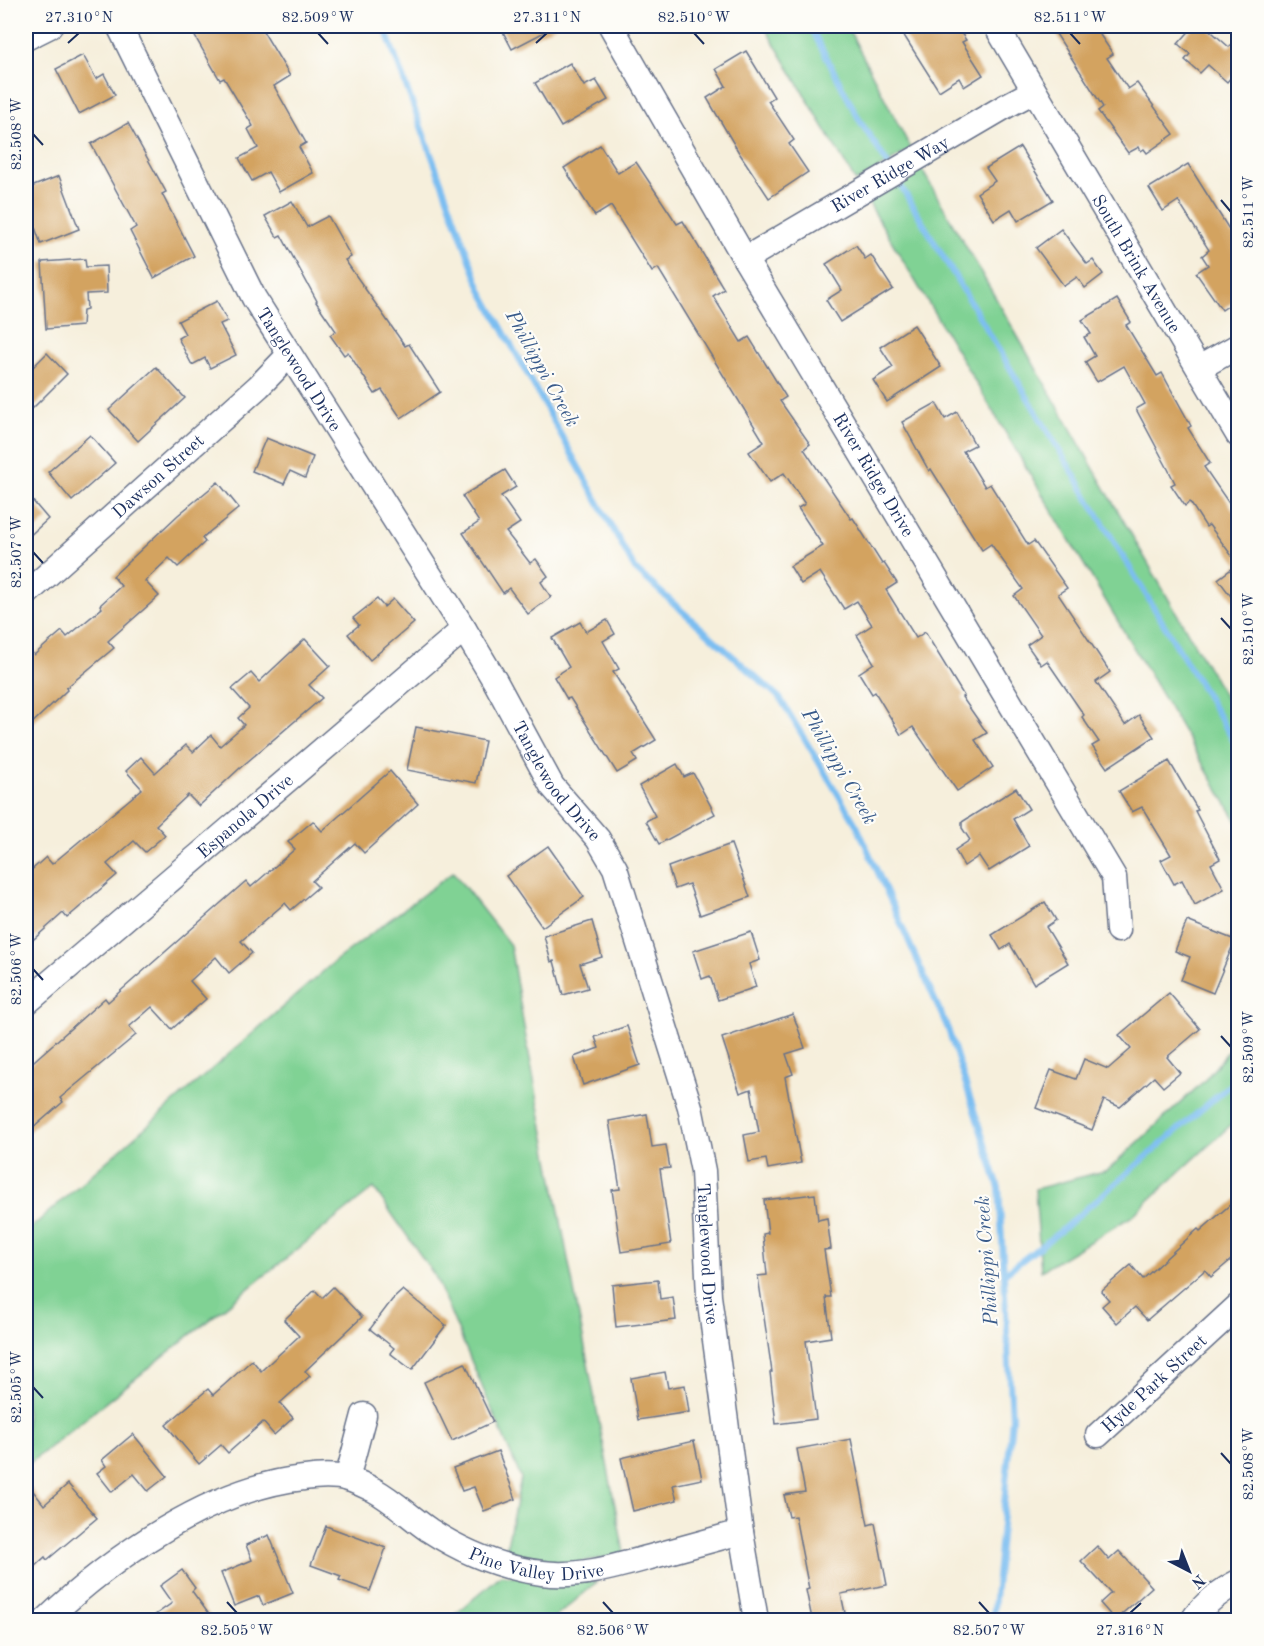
<svg xmlns="http://www.w3.org/2000/svg" width="1264" height="1646" viewBox="0 0 1264 1646" font-family="'Old Standard TT',serif">
<style>
.green{fill:#80d294;stroke:#4e8079;stroke-width:1.5}
.lines{fill:none;stroke-linecap:round;stroke-linejoin:round}
.stream{stroke:#7bbef1;stroke-width:6}
.building{fill:#d3a361}
.minor-casing{stroke:#68728a;stroke-width:27}
.minor{stroke:#fff;stroke-width:24}
.ticks{fill:none;stroke:#1b2f5e;stroke-width:2}
.labels{text-anchor:middle;stroke-width:4.5;stroke-linejoin:round;paint-order:stroke}
.street-label{font-size:18px;fill:#1b2f5e;stroke:#fdfcf7}
.water-label{font-size:20px;font-style:italic;fill:#385a8a;stroke:#fdfcf7}
.neatline{fill:none;stroke:#1b2f5e;stroke-width:2}
.ticks-label{font-size:15px;text-anchor:middle;fill:#1b2f5e}
</style>
<rect width="100%" height="100%" fill="#fdfcf7"/>
<filter id="ink" filterUnits="userSpaceOnUse"><feTurbulence type="fractalNoise" baseFrequency=".0167" numOctaves="2"/><feDisplacementMap in="SourceGraphic" scale="12" xChannelSelector="R" yChannelSelector="G"/><feConvolveMatrix kernelMatrix="1 2 1 2 8 2 1 2 1" color-interpolation-filters="sRGB"/></filter>
<filter id="wash" filterUnits="userSpaceOnUse"><feTurbulence type="fractalNoise" baseFrequency=".008" numOctaves="4" result="noise"/><feDisplacementMap in="SourceGraphic" scale="24" xChannelSelector="R" yChannelSelector="G"/><feGaussianBlur stdDeviation="1.35" result="paint"/><feColorMatrix in="noise" values="0 0 0 0 0 0 0 0 0 0 0 0 0 0 0 0 0 1.4 0 .05"/><feComposite in="paint" operator="in"/></filter>
<g filter="url(#wash)">
<rect width="100%" height="100%" fill="#f6efdc"/>
<g class="green">
<path d="M764 26H847L911 149 856 182Z"/>
<path d="M921 168 1238 720V823L867 200Z"/>
<path d="M453 872 510 945 526 1038 624 1553C598 1559 570 1566 543 1563 531 1561 518 1557 505 1554L521 1478 435 1276 374 1188 26 1466V1232L335 961Z"/>
<path d="M1238 1039V1116L1234 1122 1131 1217 1041 1271 1035 1189 1108 1170 1205 1080Z"/>
<path d="M501 1575 597 1582 552 1620H449Z"/>
</g>
<g class="lines">
<g class="stream">
<path d="M384 26 481 290 635 569 780 698 857 826 948 1029 999 1188 1012 1418 993 1620"/>
<path d="M810 26 860 121 891 169"/>
<path d="M896 178 1238 748"/>
<path d="M1004 1274 1058 1233 1238 1078"/>
</g>
</g>
<g id="blocks">
<g class="building">
<path d="M189 26H260L290 76 274 86 306 143 299 147 313 173 279 192 268 172 252 181 239 158 258 148 248 129 253 126 224 78 220 80Z"/>
<path d="M500 26H556L512 49Z"/>
<path d="M898 26H956L966 40 962 42 983 75 964 87 959 78 939 91Z"/>
<path d="M1051 26H1094L1113 54 1107 58 1128 89 1137 83 1174 134 1147 153 1144 149 1141 151 1139 147 1128 153 1098 111 1103 107Z"/>
<path d="M1194 26H1205L1229 47 1239 37V68L1227 82 1208 65 1200 73 1185 60 1190 54 1178 44Z"/>
<path d="M746 51 774 97 768 101 794 140 789 144 808 172 769 198 738 151 707 98 726 86 716 69Z"/>
<path d="M83 55 96 79 104 74 115 95 79 114 56 69Z"/>
<path d="M570 63 584 86 596 80 608 100 561 127 535 83Z"/>
<path d="M128 123 166 192 162 194 194 256 154 278 130 231 136 227 91 144Z"/>
<path d="M600 145 618 173 636 162 677 224 683 221 724 289 713 296 741 342 749 337 786 397 780 401 810 444 804 449 851 519 853 518 882 564 884 563 897 583 886 590 916 638 925 632 964 696 962 697 987 733 975 740 993 767 957 791 913 727 901 735 875 692 872 694 859 673 874 663 857 635 872 625 857 601 844 609 820 572 801 584 790 566 823 546 798 508 805 504 784 473 770 482 749 452 764 442 658 268 652 272 611 206 595 216 564 168Z"/>
<path d="M1020 147 1053 200 1018 221 1011 209 994 220 977 193 995 181 986 168Z"/>
<path d="M1188 164 1232 234 1239 230V298L1222 310 1196 273 1208 265 1202 256 1209 250 1178 201 1163 211 1149 188Z"/>
<path d="M59 176 79 229 41 244 26 203V189Z"/>
<path d="M292 201 307 227 328 216 351 257 345 260 405 346 409 344 440 392 401 418 382 390 375 394 348 352 344 355 330 335 336 331 316 302 317 301 281 235 277 237 265 216Z"/>
<path d="M1061 229 1087 264 1093 260 1103 274 1085 288 1077 277 1064 286 1036 248Z"/>
<path d="M856 245 865 259 871 255 893 289 840 322 826 300 842 290 826 264Z"/>
<path d="M85 259 86 267 106 266 107 293 86 294 87 309 83 310 82 326 46 329 42 262Z"/>
<path d="M1117 299 1131 322 1126 325 1157 376 1162 373 1191 426 1188 428 1210 463 1204 467 1239 518V607L1218 579 1238 564 1209 525 1206 527 1190 502 1185 506 1171 485 1175 483 1168 469 1136 409 1145 404 1124 366 1097 382 1085 362 1095 356 1084 337 1091 334 1082 320Z"/>
<path d="M217 301 227 321 220 324 236 355 210 368 205 358 192 365 178 338 185 334 178 321Z"/>
<path d="M914 325 941 367 887 402 873 380 893 367 880 347Z"/>
<path d="M47 353 67 374 26 415V374Z"/>
<path d="M156 367 185 398 138 441 109 410Z"/>
<path d="M936 403 945 419 957 412 975 445 963 451 985 487 990 484 1028 545 1034 541 1067 588 1058 594 1110 672 1096 682 1125 725 1139 715 1154 737 1107 768 1092 746 1099 742 1082 717 1084 715 1047 661 1041 665 1027 645 1041 635 1014 596 1023 589 991 544 982 550 931 469 929 471 902 422Z"/>
<path d="M90 435 115 463 72 501 48 472Z"/>
<path d="M266 438 313 457 305 478 290 471 284 484 252 471Z"/>
<path d="M505 470 516 487 501 496 520 523 506 532 530 563 536 559 548 576 541 582 551 597 528 614 509 588 503 593 463 533 479 522 462 496Z"/>
<path d="M218 482 239 508 202 538 205 542 178 567 169 558 145 581 159 596 108 641 114 648 66 688 67 690 26 729V645L34 655 62 631 67 637 102 608 100 605 121 586 113 576 178 515Z"/>
<path d="M26 493 48 519 26 539Z"/>
<path d="M377 599 384 607 393 599 414 623 370 660 348 634 359 625 353 618Z"/>
<path d="M607 620 615 634 603 641 619 669 613 672 656 740 633 754 637 761 617 773 570 698 567 699 554 677 569 667 552 638 580 622 586 632Z"/>
<path d="M305 639 330 666 309 685 322 698 240 768 199 806 188 795 156 825 165 835 145 852 134 841 107 864 117 875 67 918 63 913 26 946V875L46 857 52 864 142 789 126 771 141 757 155 773 186 745 193 752 211 735 220 746 244 725 238 718 249 708 232 689 251 673 259 682Z"/>
<path d="M416 727 485 741 476 783 407 770Z"/>
<path d="M1169 761 1198 810 1195 811 1220 859 1211 864 1224 889 1195 905 1182 880 1174 884 1161 860 1171 855 1142 807 1132 812 1119 791Z"/>
<path d="M677 764 684 777 693 773 715 814 659 844 646 821 655 816 639 786Z"/>
<path d="M390 771 418 804 364 853 355 843 312 881 318 887 291 910 285 903 241 941 252 953 229 973 216 957 190 981 206 999 172 1029 152 1007 129 1027 136 1035 60 1098 63 1102 26 1134V1068L105 998 108 1002 246 881 251 887 295 849 288 842 313 821 322 831Z"/>
<path d="M1016 788 1029 809 1013 819 1029 846 989 871 979 856 964 866 955 850 970 840 962 828V822Z"/>
<path d="M731 844 750 897 700 915 689 884 675 889 668 867Z"/>
<path d="M548 846 584 897 542 927 506 876Z"/>
<path d="M1045 902 1056 920 1046 927 1068 963 1034 984 1010 944 1001 950 992 935Z"/>
<path d="M592 921 602 957 580 964 588 988 563 995 554 961 551 962 544 936Z"/>
<path d="M1187 921 1235 940 1213 993 1181 980 1190 957 1175 951Z"/>
<path d="M751 932 760 960 749 964 756 987 718 1000 710 976 702 979 693 951Z"/>
<path d="M1169 993 1200 1029 1167 1057 1180 1073 1163 1087 1154 1077 1120 1107 1104 1100 1092 1130 1036 1108 1051 1070 1076 1079 1084 1059 1108 1069 1131 1049 1119 1035Z"/>
<path d="M793 1014 805 1048 786 1054 793 1074 785 1077 801 1163 768 1169 766 1159 749 1162 744 1135 759 1132 751 1089 740 1093 722 1038Z"/>
<path d="M627 1026 640 1065 583 1085 574 1057 599 1048 595 1037Z"/>
<path d="M647 1114 652 1147 666 1145 670 1168 660 1169 671 1244 621 1252 612 1190 620 1189 609 1121Z"/>
<path d="M815 1194 818 1220 827 1218 831 1249 824 1250 831 1297H826L831 1337 806 1341 816 1419 776 1424 770 1372H772L758 1276 767 1275 763 1234 768 1233 764 1200Z"/>
<path d="M1239 1197V1253L1211 1277 1205 1270 1147 1320 1135 1307 1117 1323 1102 1306 1109 1300 1101 1291 1131 1265 1143 1279 1198 1229 1200 1231Z"/>
<path d="M658 1280 660 1299 673 1297 676 1320 616 1327 612 1285Z"/>
<path d="M333 1287 362 1317 305 1371 310 1376 280 1403 293 1418 274 1435 263 1422 228 1453 221 1445 199 1464 166 1425 208 1389 213 1395 252 1360 261 1371 299 1336 284 1320 315 1290 322 1298Z"/>
<path d="M403 1290 446 1325 412 1370 390 1353 394 1348 370 1329 392 1300Z"/>
<path d="M465 1363 493 1422 452 1441 424 1382Z"/>
<path d="M665 1372 668 1388 685 1385 689 1412 638 1420 631 1378Z"/>
<path d="M133 1434 167 1476 148 1491 134 1474 112 1492 97 1473 106 1466 102 1460Z"/>
<path d="M851 1439 868 1525 875 1523 887 1585 841 1594 845 1613 812 1619 806 1590 809 1589 795 1516 789 1517 784 1495 805 1492 797 1449Z"/>
<path d="M694 1441 702 1479 673 1485 677 1500 633 1511 621 1458Z"/>
<path d="M498 1451 516 1499 484 1511 474 1487 462 1491 453 1468Z"/>
<path d="M26 1482 44 1505 68 1484 97 1518 47 1560 45 1557 26 1574Z"/>
<path d="M326 1526 386 1548 370 1591 339 1580 341 1576 311 1565Z"/>
<path d="M269 1535 293 1593 263 1605 259 1596 234 1606 221 1573 252 1560 246 1545Z"/>
<path d="M1097 1546 1109 1560 1119 1551 1152 1587 1115 1620 1100 1603 1111 1593 1081 1561Z"/>
<path d="M182 1570 195 1588 192 1591 213 1620H148L172 1603 160 1586Z"/>
</g>
</g>
</g>
<g filter="url(#ink)">
<use href="#blocks" fill-opacity="0" stroke="#68728a" stroke-width="1.5"/>
<g class="lines">
<defs>
<g id="minor">
<path id="s1" d="M119 26 254 298 464 629 495 681 552 786 598 839 615 868 690 1107 703 1171 709 1296 741 1532 756 1620"/>
<path id="s2" d="M611 26 745 259 1114 877 1118 930"/>
<path id="s3" d="M996 26 1238 435"/>
<path d="M26 38 50 26"/>
<path id="s4" d="M745 259 1006 106 1034 91"/>
<path d="M1199 368 1238 346"/>
<path id="s5" d="M26 594 259 386 289 355"/>
<path id="s6" d="M26 1003 464 629"/>
<path id="s7" d="M1098 1435 1238 1306"/>
<path d="M347 1479 364 1415"/>
<path id="s8" d="M46 1620C111 1558 212 1487 304 1478 317 1476 335 1475 349 1479 357 1482 366 1486 374 1490 394 1501 410 1517 429 1530 463 1552 501 1568 542 1573 580 1578 618 1566 654 1556 683 1548 712 1540 741 1532"/>
<path d="M1193 1620C1202 1605 1222 1590 1238 1582"/>
</g>
</defs>
<use href="#minor" class="minor-casing"/>
<use href="#minor" class="minor"/>
</g>
</g>
<path class="ticks" d="M318 33 328 44M694 33 704 44M1070 33 1080 44M68 43 79 33M536 43 547 33M33 134 43 145M1221 200 1231 212M33 552 43 563M1221 618 1231 629M33 969 43 980M1221 1036 1231 1047M33 1387 43 1398M1221 1453 1231 1464M227 1602 237 1613M603 1602 613 1613M979 1602 989 1613M1130 1613 1141 1603"/>
<g class="labels">
<g class="street-label">
<text dy="6" stroke="none"><textPath href="#s4" startOffset="168">River Ridge Way</textPath></text>
<text dy="6" stroke="none"><textPath href="#s3" startOffset="276">South Brink Avenue</textPath></text>
<text dy="6" stroke="none"><textPath href="#s1" startOffset="388">Tanglewood Drive</textPath></text>
<text dy="6" stroke="none"><textPath href="#s2" startOffset="520">River Ridge Drive</textPath></text>
<text dy="6" stroke="none"><textPath href="#s5" startOffset="177">Dawson Street</textPath></text>
<text dy="6" stroke="none"><textPath href="#s1" startOffset="874">Tanglewood Drive</textPath></text>
<text dy="6" stroke="none"><textPath href="#s6" startOffset="288">Espanola Drive</textPath></text>
<text dy="6" stroke="none"><textPath href="#s1" startOffset="1378">Tanglewood Drive</textPath></text>
<text dy="6" stroke="none"><textPath href="#s7" startOffset="76">Hyde Park Street</textPath></text>
<text dy="6" stroke="none"><textPath href="#s8" startOffset="555">Pine Valley Drive</textPath></text>
</g>
<g class="water-label">
<text transform="translate(543 368) rotate(61)" y="7">Phillippi Creek</text>
<text transform="translate(840 766) rotate(60)" y="7">Phillippi Creek</text>
<text transform="translate(986 1261) rotate(-94)" y="7">Phillippi Creek</text>
</g>
</g>
<rect width="1264" height="1646" fill="none" stroke="#fdfcf7" stroke-width="66"/>
<g transform="translate(1189 1571) rotate(138)" stroke="#fdfcf7" stroke-width="4.5" paint-order="stroke">
<path d="M0-4.5L10 22L0 15L-10 22Z" fill="#1b2f5e"/>
<text y="-9" font-size="16" font-weight="bold" text-anchor="middle" fill="#1b2f5e">N</text>
</g>
<rect x="33" y="33" width="1198" height="1580" class="neatline"/>
<g class="ticks-label">
<text x="79" y="22">27.310°N</text>
<text x="318" y="22">82.509°W</text>
<text x="547" y="22">27.311°N</text>
<text x="694" y="22">82.510°W</text>
<text x="1070" y="22">82.511°W</text>
<text transform="translate(16 134) rotate(-90)" y="5">82.508°W</text>
<text transform="translate(1248 212) rotate(-90)" y="5">82.511°W</text>
<text transform="translate(16 552) rotate(-90)" y="5">82.507°W</text>
<text transform="translate(1248 629) rotate(-90)" y="5">82.510°W</text>
<text transform="translate(16 969) rotate(-90)" y="5">82.506°W</text>
<text transform="translate(1248 1047) rotate(-90)" y="5">82.509°W</text>
<text transform="translate(16 1387) rotate(-90)" y="5">82.505°W</text>
<text transform="translate(1248 1464) rotate(-90)" y="5">82.508°W</text>
<text x="237" y="1635">82.505°W</text>
<text x="613" y="1635">82.506°W</text>
<text x="989" y="1635">82.507°W</text>
<text x="1130" y="1635">27.316°N</text>
</g>
</svg>
